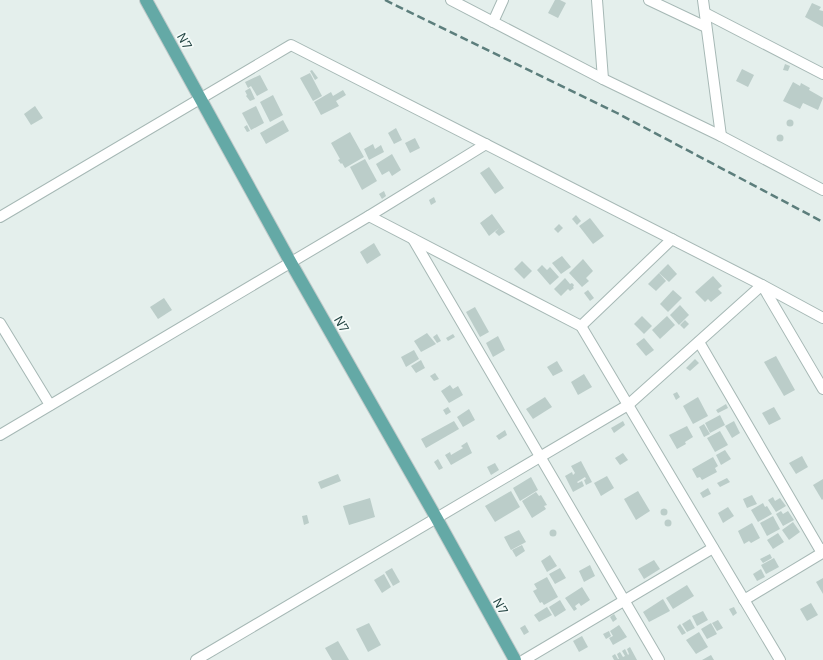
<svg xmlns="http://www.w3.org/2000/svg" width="823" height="660" viewBox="0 0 823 660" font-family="'IBM Plex Sans',sans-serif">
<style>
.building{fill:#bbcdc9}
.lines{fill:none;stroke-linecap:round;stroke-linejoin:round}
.minor-casing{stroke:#a6b8b5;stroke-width:12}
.major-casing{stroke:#c1caca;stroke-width:14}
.minor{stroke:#fff;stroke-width:10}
.major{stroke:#64a9a6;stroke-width:12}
.rail{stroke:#5c7e7c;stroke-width:2.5;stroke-dasharray:8 4;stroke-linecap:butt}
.labels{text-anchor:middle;stroke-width:3.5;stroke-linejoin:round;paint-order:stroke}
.street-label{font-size:13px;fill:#214341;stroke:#f5fbf9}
</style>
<rect width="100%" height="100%" fill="#e4efec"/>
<g class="building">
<path d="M555 0H560L566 3 558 18 548 13Z"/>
<path d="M812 3 821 7 819 10 823 11V27L805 17Z"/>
<path d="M785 64 790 66 788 71 783 70Z"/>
<path d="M742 69 754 75 748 87 736 81Z"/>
<path d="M312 70 318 78 315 80 310 71Z"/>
<path d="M310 73 322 96 313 101 300 78Z"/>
<path d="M260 75 268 90 257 96 251 86 248 88 245 82Z"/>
<path d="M793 82 800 86 801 83 810 88 809 90 823 98 818 110 803 103 800 109 783 101Z"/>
<path d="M250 88 255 99 250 101 246 96 247 95 245 91Z"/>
<path d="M343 90 346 95 336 101 339 106 321 115 314 102 331 92 333 96Z"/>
<path d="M273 95 283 115 270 122 260 102Z"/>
<path d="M35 106 43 118 31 125 24 114Z"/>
<path d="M256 106 264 123 251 130 242 113Z"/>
<circle cx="790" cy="123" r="3.5"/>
<path d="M283 120 289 131 266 144 260 133Z"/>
<path d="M247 125 250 131 247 132 244 127Z"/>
<path d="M396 128 402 140 394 144 388 133Z"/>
<path d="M350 132 364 157 345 168 342 163 341 164 338 160 340 159 331 143Z"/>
<circle cx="780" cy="138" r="3.5"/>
<path d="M415 138 420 148 410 153 405 143Z"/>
<path d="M373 144 375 149 381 145 384 152 369 160 364 149Z"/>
<path d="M392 154 401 170 392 176 389 171 382 175 376 164Z"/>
<path d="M365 159 377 181 362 190 350 167Z"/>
<path d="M489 167 504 188 495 194 480 173Z"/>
<path d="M384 191 386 196 382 199 379 194Z"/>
<path d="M434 197 436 202 431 205 429 200Z"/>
<path d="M492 214 505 232 499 236 495 232 499 228 489 236 480 223Z"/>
<path d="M576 215 581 221 577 225 572 219Z"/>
<path d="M590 218 604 236 593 244 579 226Z"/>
<path d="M559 224 563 228 558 233 554 229Z"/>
<path d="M374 243 381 255 367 264 360 252Z"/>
<path d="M562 256 571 267 561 274 552 263Z"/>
<path d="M583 259 593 271 586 278 589 281 582 287 569 273Z"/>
<path d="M522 261 532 271 524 279 514 269Z"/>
<path d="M668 264 677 274 669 282 659 273Z"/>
<path d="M542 265 547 270 550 267 559 277 550 285 537 270Z"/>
<path d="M659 273 666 281 656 291 648 284Z"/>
<path d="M713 276 722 286 718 289 722 293 711 302 708 299 705 302 695 292Z"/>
<path d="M565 278 570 284 572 283 574 285 573 287 574 288 570 291 568 289 561 296 554 289Z"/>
<path d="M588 290 594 298 590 301 584 293Z"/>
<path d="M673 290 682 298 668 312 660 304Z"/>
<path d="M164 298 172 310 158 319 150 307Z"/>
<path d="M680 305 689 315 679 325 670 315Z"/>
<path d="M475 307 489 332 480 337 466 312Z"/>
<path d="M642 316 652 326 644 334 634 324Z"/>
<path d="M667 316 675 325 660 339 652 330Z"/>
<path d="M685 320 689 324 684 329 680 325Z"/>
<path d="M427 333 436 344 421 352 414 341Z"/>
<path d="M437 334 441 341 437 343 433 337Z"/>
<path d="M453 334 455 337 448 341 446 338Z"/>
<path d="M498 336 505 350 493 357 486 343Z"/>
<path d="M644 338 654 350 646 356 636 344Z"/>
<path d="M414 350 419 359 406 367 401 357Z"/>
<path d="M776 356 795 390 784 396 764 362Z"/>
<path d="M695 359 699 363 690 371 686 368Z"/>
<path d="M421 360 425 368 416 373 411 366Z"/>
<path d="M557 361 563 371 553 376 547 367Z"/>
<path d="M435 373 439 379 434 381 430 376Z"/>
<path d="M584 374 592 387 578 395 571 382Z"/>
<path d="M450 385 453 389 458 386 463 395 449 403 441 391Z"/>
<path d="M677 392 680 397 676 400 673 394Z"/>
<path d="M545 397 552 407 533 419 526 409Z"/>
<path d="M698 397 708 416 693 424 683 406Z"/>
<path d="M726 404 728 408 718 413 716 410Z"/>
<path d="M448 407 451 412 446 415 443 410Z"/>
<path d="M774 407 781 419 769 425 762 413Z"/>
<path d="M469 409 475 420 463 427 457 417Z"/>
<path d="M720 415 725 425 710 433 705 423Z"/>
<path d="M454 421 459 429 426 448 421 439Z"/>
<path d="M623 421 625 425 614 433 611 428Z"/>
<path d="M734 421 740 433 732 438 725 426Z"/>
<path d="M704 424 710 434 704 437 699 427Z"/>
<path d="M687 426 693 437 685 442 686 444 677 449 669 435Z"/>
<path d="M505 430 507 435 499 440 496 436Z"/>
<path d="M720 431 728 445 715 452 707 438Z"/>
<path d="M467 442 472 453 451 465 445 455 450 452 451 455 463 448 461 446Z"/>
<path d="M725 450 731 459 721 465 716 455Z"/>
<path d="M623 453 628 460 620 465 615 458Z"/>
<path d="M802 456 808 467 796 474 789 463Z"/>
<path d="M713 457 718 466 715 468 717 472 702 480 700 477 697 478 692 469Z"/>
<path d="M438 459 443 468 439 470 434 462Z"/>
<path d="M581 461 592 482 586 485 584 480 586 479 585 477 577 482 578 483 582 481 584 486 573 492 565 476 572 472 573 475 575 473 571 466Z"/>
<path d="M495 463 499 470 491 475 487 467Z"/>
<path d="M338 474 341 481 321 489 318 482Z"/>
<path d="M607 476 614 488 601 496 594 483Z"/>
<path d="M531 477 538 490 520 501 513 488Z"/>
<path d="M727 478 730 482 720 487 717 483Z"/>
<path d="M823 479V499L822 500 813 485Z"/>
<path d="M708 488 711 494 703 498 700 493Z"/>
<path d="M511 491 520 507 495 522 485 506Z"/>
<path d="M638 491 650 511 636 520 624 499Z"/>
<path d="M536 492 539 496 541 495 547 505 544 506 546 509 532 518 522 501Z"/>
<path d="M752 495 757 504 747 508 743 499Z"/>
<path d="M773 497 775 501 780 498 786 506 776 512 768 500Z"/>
<path d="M370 498 375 517 349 525 343 506Z"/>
<path d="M763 503 765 507 767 506 772 514 758 522 751 510Z"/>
<path d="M728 507 734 516 723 523 718 513Z"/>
<circle cx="664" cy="512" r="3.5"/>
<path d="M781 511 783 514 788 511 794 520 783 526 776 514Z"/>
<path d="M307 515 309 523 304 525 302 516Z"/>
<path d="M773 516 780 529 767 536 760 523Z"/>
<circle cx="668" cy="523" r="3.5"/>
<path d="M793 522 800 532 789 540 782 530Z"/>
<path d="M752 523 760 538 751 543 749 541 744 544 738 531Z"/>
<circle cx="553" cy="533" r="3.5"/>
<path d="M519 530 526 542 511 550 504 537Z"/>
<path d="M778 533 784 542 773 549 767 540Z"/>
<path d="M522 545 525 551 516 557 512 550Z"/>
<path d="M770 554 772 558 763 563 760 559Z"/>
<path d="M550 555 557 566 547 572 541 561Z"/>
<path d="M774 558 779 567 766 574 761 565Z"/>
<path d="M654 560 660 569 644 579 638 569Z"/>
<path d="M590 565 595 576 584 582 579 571Z"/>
<path d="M392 568 400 582 393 586 385 572Z"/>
<path d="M560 568 566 578 555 584 549 574Z"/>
<path d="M761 569 765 577 757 581 753 574Z"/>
<path d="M384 574 391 587 382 593 374 580Z"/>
<path d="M547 577 558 597 544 605 542 602 540 603 533 591 537 589 534 584Z"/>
<path d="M823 578V594L816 582Z"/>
<path d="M687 585 694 596 673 609 666 598Z"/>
<path d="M582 587 590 600 581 606 579 603 575 606 577 609 574 611 565 598Z"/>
<path d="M663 599 670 611 649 622 643 612Z"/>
<path d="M560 600 566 610 555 617 549 607Z"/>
<path d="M811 603 818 615 807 621 800 609Z"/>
<path d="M547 607 552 615 539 622 534 615Z"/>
<path d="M734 607 737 613 733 616 729 609Z"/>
<path d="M703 611 708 620 697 626 692 616Z"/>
<path d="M614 614 617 619 613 622 610 617Z"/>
<path d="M690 619 695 628 687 632 682 624Z"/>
<path d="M718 620 723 628 717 631 712 623Z"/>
<path d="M369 623 381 645 368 652 356 629Z"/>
<path d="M711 623 717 634 707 639 701 629Z"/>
<path d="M680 624 686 633 682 635 677 627Z"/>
<path d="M525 625 529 632 524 635 520 628Z"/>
<path d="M619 625 627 637 613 645 609 638 613 636 610 631Z"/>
<path d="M609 631 611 636 606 639 603 634Z"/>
<path d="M699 632 708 647 696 654 686 640Z"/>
<path d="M582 636 588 647 579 652 573 641Z"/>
<path d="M338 641 349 660H332L325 648Z"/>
<path d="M630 647 637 660H614L612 656 615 654 618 659H619L617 654 620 652 623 657 625 656 622 651 625 649 628 655 629 654 627 649Z"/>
<path d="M711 655 714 660H702Z"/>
</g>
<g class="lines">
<defs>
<g id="minor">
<path d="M451 0 603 79 721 136 823 190"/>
<path d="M597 0 603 79"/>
<path d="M649 0 706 27"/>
<path d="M703 0 721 136"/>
<path d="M705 13 823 74"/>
<path d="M493 22 503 0"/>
<path d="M369 216 581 326 780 660"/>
<path d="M0 217 291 45 762 285 823 318"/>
<path d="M413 239 659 660"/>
<path d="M0 323 50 405"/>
<path d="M581 326 672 239"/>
<path d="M699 342 822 553"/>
<path d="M0 435 369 216 486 144"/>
<path d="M744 600 822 553 823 549"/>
<path d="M196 660 628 405 762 285 823 389"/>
<path d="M524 660 713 548"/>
</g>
<path id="major" d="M146 0 291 263 437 519 515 660"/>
</defs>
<use href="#minor" class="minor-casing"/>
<use href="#major" class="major-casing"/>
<use href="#minor" class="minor"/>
<use href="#major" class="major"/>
<path class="rail" d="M385 0 617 113 823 222"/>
</g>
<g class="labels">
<g class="street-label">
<text transform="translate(185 41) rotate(61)" y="5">N7</text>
<text transform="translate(342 324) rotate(60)" y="5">N7</text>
<text transform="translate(501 606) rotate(61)" y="5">N7</text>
</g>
</g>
</svg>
